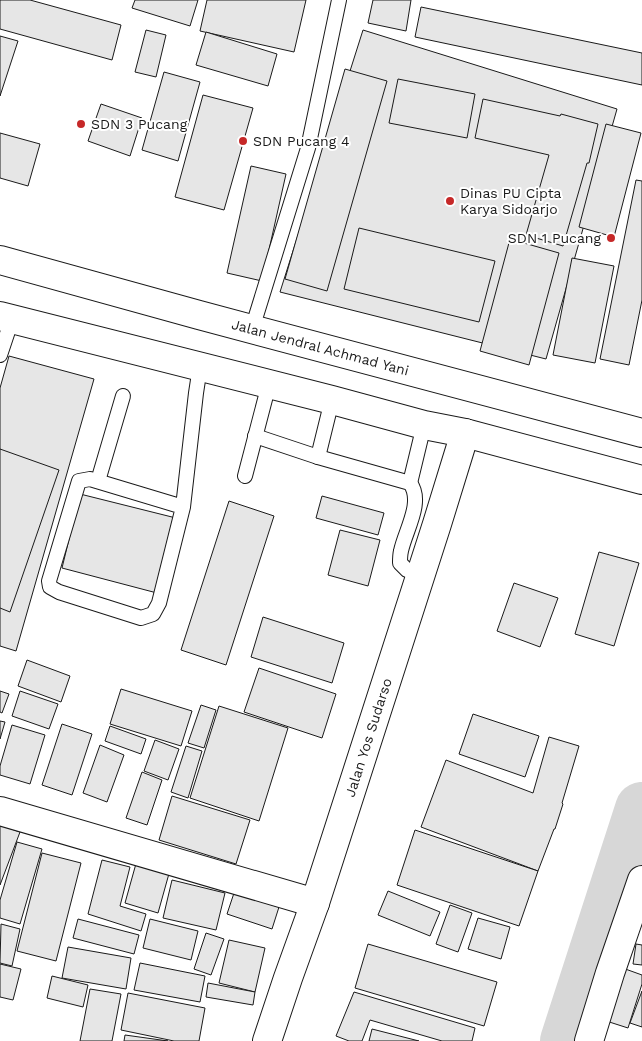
<svg xmlns="http://www.w3.org/2000/svg" width="642" height="1041" viewBox="0 0 642 1041" font-family="'Work Sans',sans-serif">
<style>
.lines{fill:none;stroke-linecap:round;stroke-linejoin:round}
.river{stroke:#d7d7d7;stroke-width:54}
.building{fill:#e6e6e6;stroke:#1a1a1a}
.service-casing{stroke:#1a1a1a;stroke-width:16}
.minor-casing{stroke:#1a1a1a;stroke-width:30}
.secondary-casing{stroke:#1a1a1a;stroke-width:30}
.trunk-casing{stroke:#1a1a1a;stroke-width:30}
.service{stroke:#fff;stroke-width:14}
.minor{stroke:#fff;stroke-width:28}
.secondary{stroke:#fff;stroke-width:28}
.trunk{stroke:#fff;stroke-width:28}
.poi-dot{fill:#c62828;stroke:#fff;stroke-width:2}
.labels{text-anchor:middle;stroke-width:4;stroke-linejoin:round;paint-order:stroke}
.poi-label{font-size:14px;fill:#1a1a1a;stroke:#fff;text-anchor:start}
.street-label{font-size:14px;fill:#1a1a1a;stroke:#fff}
</style>
<rect width="100%" height="100%" fill="#fff"/>
<g class="lines">
<path class="river" d="M567 1041 642 809"/>
</g>
<g class="building">
<path d="M0 0H30L121 25 112 60 0 29Z"/>
<path d="M135 0H198L190 26 132 8Z"/>
<path d="M207 0H306L294 52 200 31Z"/>
<path d="M373 0H411L406 31 368 23Z"/>
<path d="M421 7 642 53V85L415 37Z"/>
<path d="M146 30 166 35 156 77 135 72Z"/>
<path d="M363 30 617 109 546 359 280 292Z"/>
<path d="M206 32 277 54 268 86 196 65Z"/>
<path d="M0 36 18 41 0 96Z"/>
<path d="M345 69 387 81 327 291 285 279Z"/>
<path d="M164 72 200 82 178 161 142 150Z"/>
<path d="M398 79 475 94 467 138 389 123Z"/>
<path d="M203 95 253 108 224 210 175 197Z"/>
<path d="M483 99 560 116 561 114 598 124 589 163H587L563 246 526 235 549 155 475 138Z"/>
<path d="M101 104 142 118 130 156 88 141Z"/>
<path d="M606 124 641 133 614 237 579 227Z"/>
<path d="M0 133 40 144 28 186 0 178Z"/>
<path d="M251 166 286 174 262 281 227 273Z"/>
<path d="M636 180 642 181V300L629 365 600 359Z"/>
<path d="M359 228 495 261 479 322 344 289Z"/>
<path d="M510 239 559 253 529 365 480 351Z"/>
<path d="M572 258 614 266 595 363 553 355Z"/>
<path d="M9 356 94 379 16 651 0 646V388Z"/>
<path d="M0 449 59 470 10 612 0 608Z"/>
<path d="M80 494 176 518 157 593 62 568Z"/>
<path d="M322 496 384 513 378 535 316 518Z"/>
<path d="M229 501 274 516 226 665 181 650Z"/>
<path d="M340 530 380 540 368 586 328 575Z"/>
<path d="M599 552 639 563 614 646 575 634Z"/>
<path d="M514 583 558 598 540 647 497 631Z"/>
<path d="M263 617 344 643 332 683 251 657Z"/>
<path d="M27 660 70 676 61 702 18 686Z"/>
<path d="M259 668 336 694 322 738 244 712Z"/>
<path d="M121 689 192 711 181 746 110 724Z"/>
<path d="M0 691 9 694 2 713 0 712Z"/>
<path d="M20 691 58 704 49 729 12 716Z"/>
<path d="M201 705 216 710 204 748 188 743Z"/>
<path d="M219 706 288 728 259 821 190 798Z"/>
<path d="M473 714 539 736 525 777 459 754Z"/>
<path d="M0 721 5 722 0 739Z"/>
<path d="M62 724 92 734 72 795 42 785Z"/>
<path d="M12 725 45 735 30 784 0 775V766Z"/>
<path d="M110 726 146 739 141 754 105 741Z"/>
<path d="M549 737 579 746 562 803 563 804 555 829H554L538 871 421 827 446 760 533 793Z"/>
<path d="M155 740 179 749 168 780 144 771Z"/>
<path d="M100 745 124 755 107 802 83 793Z"/>
<path d="M186 746 202 751 188 798 171 792Z"/>
<path d="M142 772 162 780 147 825 126 818Z"/>
<path d="M172 796 250 820 236 864 159 840Z"/>
<path d="M0 825 20 832 0 885Z"/>
<path d="M415 830 538 871 519 926 397 885Z"/>
<path d="M17 842 42 849 20 924 0 918V900Z"/>
<path d="M42 853 81 863 56 961 17 951Z"/>
<path d="M102 860 130 867 120 906 146 914 141 931 88 914Z"/>
<path d="M137 860 170 870 158 913 125 903Z"/>
<path d="M172 880 225 893 216 930 163 918Z"/>
<path d="M388 891 440 912 430 936 378 915Z"/>
<path d="M234 893 279 907 272 929 227 914Z"/>
<path d="M450 905 472 913 458 952 436 944Z"/>
<path d="M478 918 510 927 501 959 468 949Z"/>
<path d="M78 919 139 935 134 954 73 938Z"/>
<path d="M150 919 198 931 191 960 143 948Z"/>
<path d="M1 924 20 929 12 966 0 963Z"/>
<path d="M206 933 224 939 211 975 194 969Z"/>
<path d="M229 940 265 948 255 992 219 983Z"/>
<path d="M368 944 497 982 484 1026 355 988Z"/>
<path d="M636 944 642 945V965L633 964Z"/>
<path d="M68 947 131 958 126 989 62 978Z"/>
<path d="M140 963 205 976 200 1002 134 990Z"/>
<path d="M0 964 21 969 13 1000 0 997Z"/>
<path d="M617 966 642 975V984L628 1028 600 1019Z"/>
<path d="M52 976 88 985 83 1007 47 998Z"/>
<path d="M208 983 255 992 253 1005 206 997Z"/>
<path d="M90 989 121 994 112 1041H80Z"/>
<path d="M642 991V1027L630 1023Z"/>
<path d="M354 992 475 1028 472 1041H442L370 1020 362 1041H349L336 1036Z"/>
<path d="M128 993 205 1008 199 1041H174L121 1030Z"/>
<path d="M372 1029 419 1041H369Z"/>
<path d="M125 1035 168 1041H124Z"/>
</g>
<g class="lines">
<defs>
<g id="service">
<path d="M252 329 308 148 339 0"/>
<path d="M0 355 12 319"/>
<path d="M255 436 318 457 410 483C424 502 405 531 401 551 400 555 400 559 400 563L407 570 420 576"/>
<path d="M318 457 332 400"/>
<path d="M245 476 269 384"/>
<path d="M98 481 123 396"/>
<path d="M410 483 424 425"/>
<path d="M183 507 90 479 79 481 49 581 50 587 59 592 141 618 153 614 159 603 183 507 196 393 200 367"/>
</g>
<g id="minor">
<path d="M0 811 315 903"/>
<path d="M589 1041 610 973 642 880"/>
</g>
<g id="secondary">
<path id="s1" d="M267 1041 288 978 315 903 437 524 465 433"/>
</g>
<g id="trunk">
<path id="s2" d="M0 260 199 315 642 433"/>
<path d="M0 316 332 400 424 425 465 433 642 480"/>
</g>
</defs>
<use href="#service" class="service-casing"/>
<use href="#minor" class="minor-casing"/>
<use href="#secondary" class="secondary-casing"/>
<use href="#trunk" class="trunk-casing"/>
<use href="#service" class="service"/>
<use href="#minor" class="minor"/>
<use href="#secondary" class="secondary"/>
<use href="#trunk" class="trunk"/>
</g>
<g class="poi-dot">
<circle cx="81" cy="124" r="5"/>
<circle cx="243" cy="141" r="5"/>
<circle cx="450" cy="201" r="5"/>
<circle cx="611" cy="238" r="5"/>
</g>
<g class="labels">
<g class="poi-label">
<text x="91" y="129">SDN 3 Pucang</text>
<text x="253" y="146">SDN Pucang 4</text>
<text x="460" y="198">Dinas PU Cipta<tspan x="460" dy="16">Karya Sidoarjo</tspan></text>
<text x="601" y="243" text-anchor="end">SDN 1 Pucang</text>
</g>
<g class="street-label">
<text dy="5" stroke="none"><textPath href="#s2" startOffset="332">Jalan Jendral Achmad Yani</textPath></text>
<text dy="5" stroke="none"><textPath href="#s1" startOffset="320">Jalan Yos Sudarso</textPath></text>
</g>
</g>
</svg>
